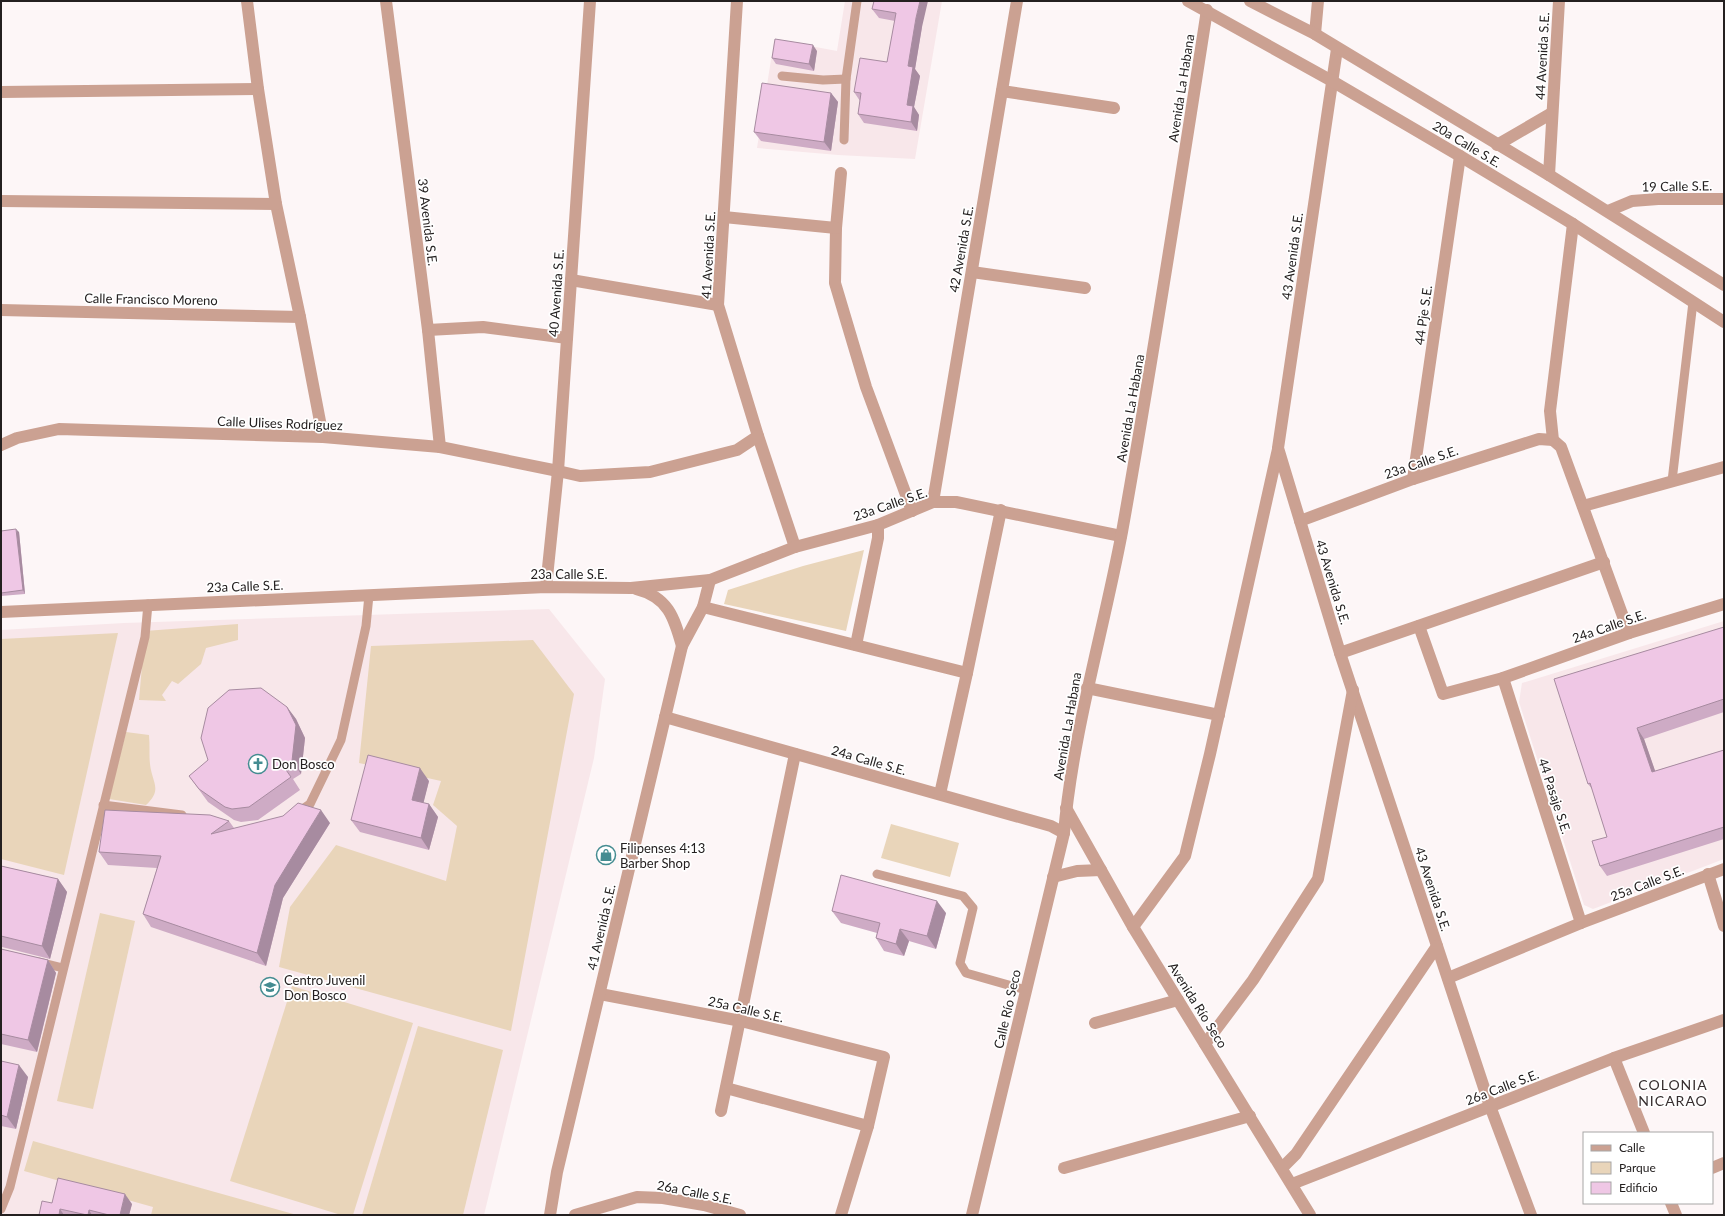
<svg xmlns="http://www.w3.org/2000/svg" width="1725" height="1216" viewBox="0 0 1725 1216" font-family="Lato,sans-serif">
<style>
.built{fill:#f8e7ea}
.green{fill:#e9d5ba}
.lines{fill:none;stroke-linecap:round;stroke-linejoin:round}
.service{stroke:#cba192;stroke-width:9}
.minor{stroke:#cba192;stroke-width:12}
.tertiary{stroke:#cba192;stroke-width:12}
.wall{fill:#ceabc5}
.shaded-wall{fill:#a78ba0}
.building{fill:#efc7e5;stroke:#a78ba0}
.labels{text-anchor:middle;stroke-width:3.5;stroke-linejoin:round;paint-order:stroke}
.street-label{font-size:13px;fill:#242020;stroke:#fff}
.poi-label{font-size:13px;fill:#242020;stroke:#fff;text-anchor:start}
.neighbourhood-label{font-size:14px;letter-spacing:1px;fill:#362d2e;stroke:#fff}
</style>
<rect width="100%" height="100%" fill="#fdf6f7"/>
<g class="built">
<path d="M845 1H942L915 159 838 155 757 148 774 41H784L837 51Z"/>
<path d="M549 609 605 679 594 758 484 1215H1V630L124 623Z"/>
<path d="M1724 621V859L1593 909 1584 905 1519 702 1522 683Z"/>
</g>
<g class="green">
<path d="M864 550 846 631 724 604 728 590 803 566Z"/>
<path d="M238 624V640L206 648 201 664 178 684 172 681 162 695 166 701 139 700 145 631Z"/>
<path d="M118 633 64 875 1 859V639Z"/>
<path d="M533 640 574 694 511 1031 279 967 290 907 336 845 446 881 457 826 433 805 441 781 359 763 371 646Z"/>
<path d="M126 732 149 735C150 745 149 755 150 764 152 783 163 789 146 805L109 799Z"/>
<path d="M891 824 959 843 950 877 881 858Z"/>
<path d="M100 913 135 921 93 1109 57 1101Z"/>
<path d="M292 986 413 1023 353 1215H341L230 1181Z"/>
<path d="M418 1026 503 1050 463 1215H362Z"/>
<path d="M33 1141 297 1215H151L153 1207 24 1171Z"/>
</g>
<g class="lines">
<g class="service">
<path d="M782 76 823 80 846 79"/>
<path d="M844 140 846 79 857 1"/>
<path d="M1672 481 1693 302"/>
<path d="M103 805 182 815"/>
<path d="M297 813 310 804 341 740 366 626 369 595"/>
<path d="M877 874 963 896 973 908 960 963 966 973 1026 990"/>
<path d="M39 962 63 968"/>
<path d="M1 1209 10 1187 145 637 148 604"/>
</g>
<g class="minor">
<path d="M247 1 258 89 276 204 300 317 323 437"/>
<path d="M386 1 428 330 440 447"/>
<path d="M737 1 718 305 758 436 795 547"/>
<path d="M1315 34 1318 1"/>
<path d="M1337 49 1278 448 1340 653 1490 1106 1531 1215"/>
<path d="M1002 91 1114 108"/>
<path d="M1 92 258 89"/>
<path d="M1497 145 1552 113"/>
<path d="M841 173 836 228 835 283 866 387 912 511"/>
<path d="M1549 175 1559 1"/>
<path d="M1 201 276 204"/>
<path d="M1608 211 1632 201 1658 199H1724"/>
<path d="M724 217 836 228"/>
<path d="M1573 224 1550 411 1553 440 1561 447 1629 633"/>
<path d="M972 272 1085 288"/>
<path d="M571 280 718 305"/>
<path d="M1 310 300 317"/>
<path d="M428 330 483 327 567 338"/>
<path d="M1 445 17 438 59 429 323 437 440 447 558 471 580 476 650 472 737 450 758 436"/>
<path d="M1413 479 1460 156"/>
<path d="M933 502 1017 1"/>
<path d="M1583 506 1724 467"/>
<path d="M1300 521 1413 479 1539 439 1553 440"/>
<path d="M546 587 558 471 590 1"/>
<path d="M636 589C668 597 674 617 682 646"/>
<path d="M703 607 967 673"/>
<path d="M1 612 546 587 631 588 710 580 795 547 878 525 933 502H956L1121 536"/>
<path d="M1419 626 1443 694 1503 678 1629 633 1724 604"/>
<path d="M856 645 878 538V525"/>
<path d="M1340 653 1604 562"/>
<path d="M1503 678 1581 923"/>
<path d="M1087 688 1219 715"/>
<path d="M665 717 1051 826 1064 833"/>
<path d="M940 794 967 673 1001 510"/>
<path d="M1066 808 1133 927 1310 1215"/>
<path d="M1708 874 1724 926"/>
<path d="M1053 877 1077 871 1101 870"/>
<path d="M1133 927 1185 856 1210 754 1278 449"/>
<path d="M1448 978 1581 923 1724 869"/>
<path d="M600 994 741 1021 884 1057 868 1126 841 1215"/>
<path d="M1095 1023 1178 1000"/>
<path d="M1205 1044 1253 980 1318 879 1353 690"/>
<path d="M1614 1058 1644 1133"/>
<path d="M726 1088 868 1126"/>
<path d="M721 1111 795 754"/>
<path d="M1064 1168 1250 1116"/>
<path d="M1282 1168 1296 1154 1437 946"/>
<path d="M1712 1168 1724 1163"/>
<path d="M1292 1184 1614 1058 1724 1020"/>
<path d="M1671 1203 1676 1215"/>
<path d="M550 1215 557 1172 682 646 703 607 710 580"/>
<path d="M575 1215 637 1197 663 1198 704 1205 740 1215"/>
<path d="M972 1215 1064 833C1073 731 1103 633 1122 532 1153 359 1180 184 1207 10"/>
</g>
<g class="tertiary">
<path d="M1188 1 1332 81 1460 156 1573 224 1724 322"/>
<path d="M1250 1 1315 34 1549 175 1724 285"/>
</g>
</g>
<g class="wall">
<path d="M874 1 922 27 915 69 920 76 914 107 919 115 917 131 864 123 858 114 860 101 854 92 887 62 895 21 879 18 872 9Z"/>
<path d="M817 51 814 71 776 64 772 58Z"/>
<path d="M831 93 838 102 831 151 761 141 754 132Z"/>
<path d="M1 531 19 532 25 594 1 596Z"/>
<path d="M1724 627V712L1644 739 1655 771 1724 750V839L1607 876 1600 866 1607 837 1593 790 1588 784Z"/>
<path d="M287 707 296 719 305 738 301 774 293 779 300 790 258 820 241 822 234 820 208 802 189 776Z"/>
<path d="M429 781 423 803 429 804 438 817 429 850 360 832 351 820Z"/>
<path d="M229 821 234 828 330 823 283 898 266 966 151 927 143 914 157 868 108 865 99 852Z"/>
<path d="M1 866 58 879 67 892 50 959 2 947 1 948Z"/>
<path d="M832 911 946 913 936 949 909 941 904 956 884 951 876 938 877 933 841 923Z"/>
<path d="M1 949 48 960 56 973 37 1052 1 1044Z"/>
<path d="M1 1061 28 1077 16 1129 1 1126Z"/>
<path d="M52 1203 132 1204 129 1215H39Z"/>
</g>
<g class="shaded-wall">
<path d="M920 1H928L922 27 915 69 920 76 914 107 919 115 917 131 911 122 907 105 908 66 916 18Z"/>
<path d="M813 45 817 51 814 71 809 64Z"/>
<path d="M831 93 838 102 831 151 824 142Z"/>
<path d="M16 529 19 532 25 594 23 590Z"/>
<path d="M287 707 296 719 305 738 301 774 292 761Z"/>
<path d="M1637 728 1644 739 1659 782 1652 772Z"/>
<path d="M420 768 429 781 421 813 412 800Z"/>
<path d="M429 804 438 817 429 850 421 838Z"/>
<path d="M321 810 330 823 283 898 266 966 257 953 275 885Z"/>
<path d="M58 879 67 892 50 959 42 946Z"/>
<path d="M937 901 946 913 936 949 927 936Z"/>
<path d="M900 929 909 941 904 956 896 944Z"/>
<path d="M48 960 56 973 37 1052 28 1040Z"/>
<path d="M19 1065 28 1077 16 1129 7 1117Z"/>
<path d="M125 1194 132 1204 129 1215H120Z"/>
<path d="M60 1209 64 1215H59Z"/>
<path d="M89 1210 92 1215H88Z"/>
</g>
<g class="building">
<path d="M874 1H920L916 18 908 66 913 67 907 105 913 106 911 122 858 114 861 93 854 92 860 58 887 62 896 13 872 9Z"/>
<path d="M775 39 813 45 809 64 772 58Z"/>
<path d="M762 83 831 93 824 142 754 132Z"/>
<path d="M16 529 23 590 1 593V531Z"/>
<path d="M1724 627V699L1637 728 1652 772 1724 750V827L1600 866 1592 841 1607 837 1590 783 1588 784 1554 679Z"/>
<path d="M261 688 287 707 296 725 292 761 284 767 291 777 249 807 232 809 225 807 199 789 189 776 208 760 201 738 208 708 229 690Z"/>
<path d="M368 755 420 768 412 800 429 804 421 838 351 820Z"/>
<path d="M298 803 321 810 275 885 257 953 143 914 161 856 99 852 105 810 210 815 229 821 211 834 283 816Z"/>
<path d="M1 866 58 879 42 946 1 936Z"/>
<path d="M841 875 937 901 927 936 900 929 896 944 876 938 880 923 832 911Z"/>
<path d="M1 949 48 960 28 1040 1 1034Z"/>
<path d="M1 1061 19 1065 7 1117 1 1115Z"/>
<path d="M58 1178 125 1194 120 1215H109L89 1210 88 1215H87L60 1209 59 1215H39L42 1201 52 1203Z"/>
</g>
<defs>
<symbol id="church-ring" viewBox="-11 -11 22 22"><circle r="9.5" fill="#fff" stroke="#448c91" stroke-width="1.5"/><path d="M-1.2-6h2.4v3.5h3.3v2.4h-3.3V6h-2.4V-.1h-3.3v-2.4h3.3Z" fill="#448c91"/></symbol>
<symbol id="shop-ring" viewBox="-11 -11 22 22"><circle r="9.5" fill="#fff" stroke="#448c91" stroke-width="1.5"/><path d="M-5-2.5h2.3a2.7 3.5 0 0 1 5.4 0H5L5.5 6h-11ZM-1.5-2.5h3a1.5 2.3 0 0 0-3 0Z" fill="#448c91"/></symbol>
<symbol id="school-ring" viewBox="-11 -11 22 22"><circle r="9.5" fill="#fff" stroke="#448c91" stroke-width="1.5"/><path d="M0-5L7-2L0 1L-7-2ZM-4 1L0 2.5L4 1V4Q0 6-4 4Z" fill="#448c91"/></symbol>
</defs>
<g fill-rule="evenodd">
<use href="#church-ring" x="247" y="753" width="22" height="22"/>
<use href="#shop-ring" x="595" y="844" width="22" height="22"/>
<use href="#school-ring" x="259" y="976" width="22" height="22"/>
</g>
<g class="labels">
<g class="street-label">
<text transform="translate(1542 56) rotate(-87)" y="5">44 Avenida S.E.</text>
<text transform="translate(1181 88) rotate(-81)" y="5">Avenida La Habana</text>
<text transform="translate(1467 144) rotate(31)" y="5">20a Calle S.E.</text>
<text transform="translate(1677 186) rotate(-1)" y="5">19 Calle S.E.</text>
<text transform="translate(428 222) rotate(83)" y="5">39 Avenida S.E.</text>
<text transform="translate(961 249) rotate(-80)" y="5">42 Avenida S.E.</text>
<text transform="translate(708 255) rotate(-87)" y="5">41 Avenida S.E.</text>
<text transform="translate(1292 256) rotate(-82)" y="5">43 Avenida S.E.</text>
<text transform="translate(556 293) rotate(-86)" y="5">40 Avenida S.E.</text>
<text transform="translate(151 299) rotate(1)" y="5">Calle Francisco Moreno</text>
<text transform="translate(1423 315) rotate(-82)" y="5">44 Pje S.E.</text>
<text transform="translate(1130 408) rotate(-80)" y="5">Avenida La Habana</text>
<text transform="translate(280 423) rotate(2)" y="5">Calle Ulises Rodríguez</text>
<text transform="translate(1421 462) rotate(-19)" y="5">23a Calle S.E.</text>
<text transform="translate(890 504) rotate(-19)" y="5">23a Calle S.E.</text>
<text x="569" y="579">23a Calle S.E.</text>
<text transform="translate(1333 582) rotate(73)" y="5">43 Avenida S.E.</text>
<text transform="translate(245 586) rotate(-2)" y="5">23a Calle S.E.</text>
<text transform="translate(1609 626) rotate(-19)" y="5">24a Calle S.E.</text>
<text transform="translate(1067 726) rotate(-80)" y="5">Avenida La Habana</text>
<text transform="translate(869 760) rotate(16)" y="5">24a Calle S.E.</text>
<text transform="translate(1555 796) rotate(72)" y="5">44 Pasaje S.E.</text>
<text transform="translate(1647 883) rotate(-21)" y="5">25a Calle S.E.</text>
<text transform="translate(1433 889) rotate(72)" y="5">43 Avenida S.E.</text>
<text transform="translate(601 927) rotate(-77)" y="5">41 Avenida S.E.</text>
<text transform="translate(1198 1005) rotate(58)" y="5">Avenida Río Seco</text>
<text transform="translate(746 1009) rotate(13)" y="5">25a Calle S.E.</text>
<text transform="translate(1007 1009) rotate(-77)" y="5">Calle Río Seco</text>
<text transform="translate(1502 1087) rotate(-21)" y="5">26a Calle S.E.</text>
<text transform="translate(695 1192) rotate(11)" y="5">26a Calle S.E.</text>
</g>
<g class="poi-label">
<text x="272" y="769">Don Bosco</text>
<text x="620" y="853">Filipenses 4:13<tspan x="620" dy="15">Barber Shop</tspan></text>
<text x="284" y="985">Centro Juvenil<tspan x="284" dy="15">Don Bosco</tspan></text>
</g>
<g class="neighbourhood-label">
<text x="1673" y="1090">COLONIA<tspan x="1673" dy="16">NICARAO</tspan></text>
</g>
</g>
<rect width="1725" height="1216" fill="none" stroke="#242020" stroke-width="4"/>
<rect x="1583" y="1132" width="130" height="72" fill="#ffffff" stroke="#a7a6a6"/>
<rect x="1591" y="1145" width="20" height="6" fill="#cba192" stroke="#a7a6a6"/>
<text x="1619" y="1152" font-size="12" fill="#242020">Calle</text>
<rect x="1591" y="1162" width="20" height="12" fill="#e9d5ba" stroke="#a7a6a6"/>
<text x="1619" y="1172" font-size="12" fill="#242020">Parque</text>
<rect x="1591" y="1182" width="20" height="12" fill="#efc7e5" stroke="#a7a6a6"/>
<text x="1619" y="1192" font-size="12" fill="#242020">Edificio</text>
</svg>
